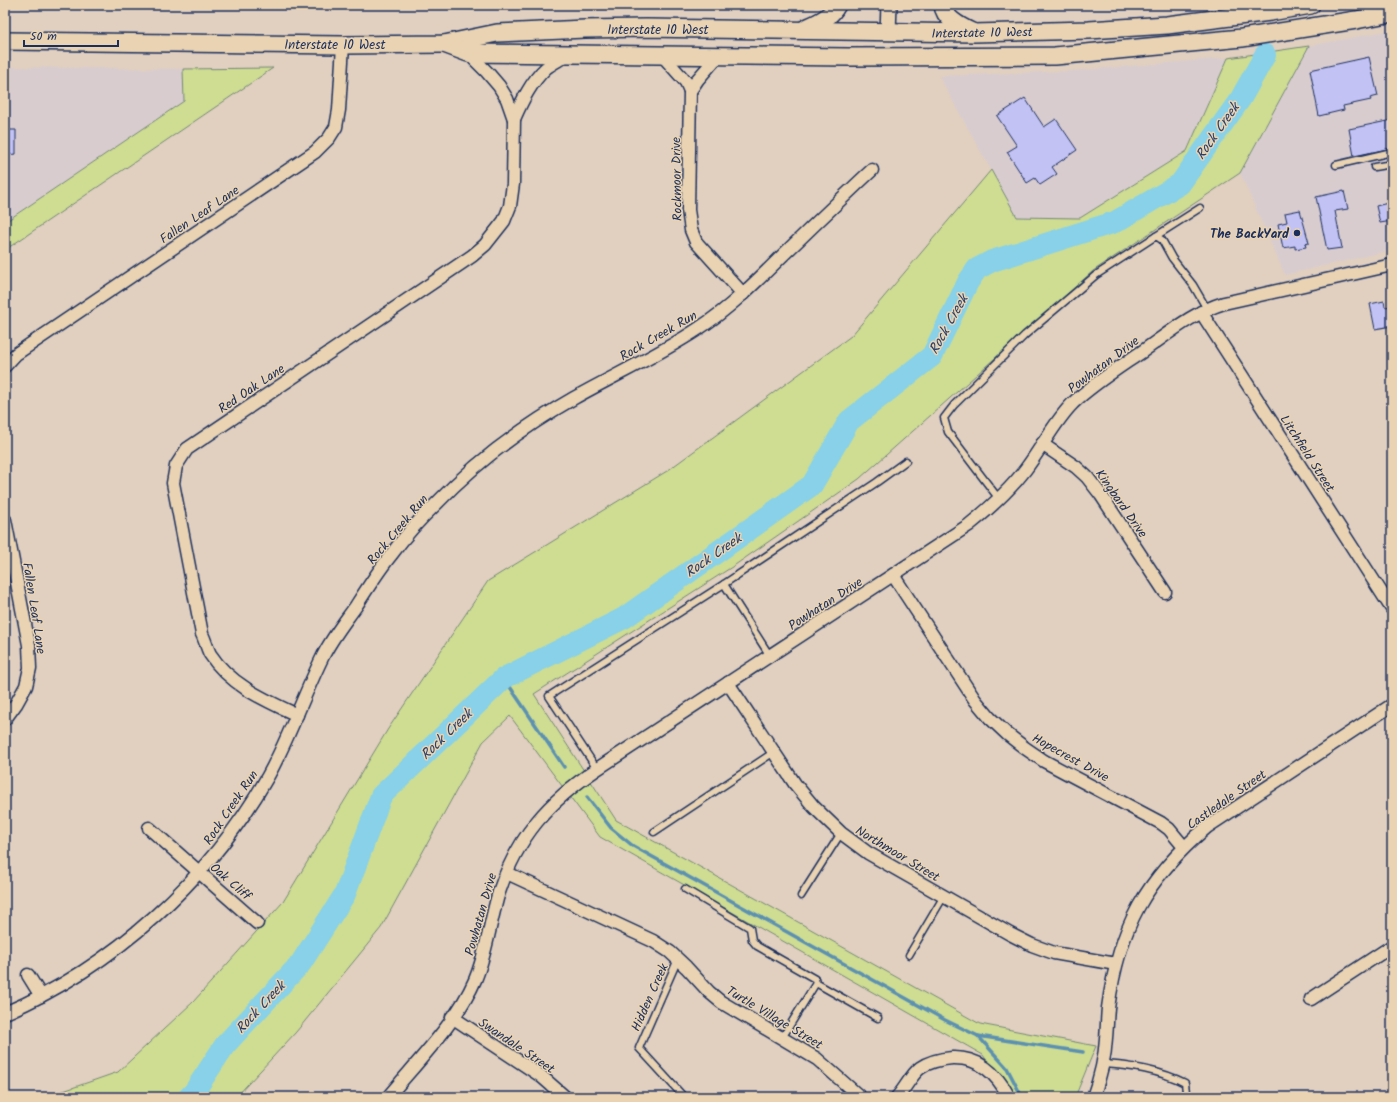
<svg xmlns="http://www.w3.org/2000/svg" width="1397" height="1102" viewBox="0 0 1397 1102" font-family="Kalam,sans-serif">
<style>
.built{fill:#d8cccf}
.green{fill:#cedd91;stroke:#748678}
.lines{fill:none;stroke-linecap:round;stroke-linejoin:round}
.stream{stroke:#5c90b1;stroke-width:3.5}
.river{stroke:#88d1e9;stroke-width:22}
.building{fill:#c3c2f5;stroke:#1b2f5e}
.service-casing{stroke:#1b2f5e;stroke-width:9}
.minor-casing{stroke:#1b2f5e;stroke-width:15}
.tertiary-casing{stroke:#1b2f5e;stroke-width:18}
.secondary-casing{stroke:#1b2f5e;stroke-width:20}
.service{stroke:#e9d3b2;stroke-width:6}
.minor{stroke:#e9d3b2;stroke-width:12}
.tertiary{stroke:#e9d3b2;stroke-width:15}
.secondary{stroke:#e9d3b2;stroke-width:17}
.poi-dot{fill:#1b2f5e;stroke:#e9d3b2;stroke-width:1.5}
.labels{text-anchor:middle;stroke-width:3;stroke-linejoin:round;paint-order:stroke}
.street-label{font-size:13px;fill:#1b2f5e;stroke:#e9d3b2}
.poi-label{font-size:13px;font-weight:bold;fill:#1b2f5e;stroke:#e9d3b2;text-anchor:end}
.water-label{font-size:14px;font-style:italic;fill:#263f6c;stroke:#e9d3b2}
</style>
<rect width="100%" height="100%" fill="#e1d0bf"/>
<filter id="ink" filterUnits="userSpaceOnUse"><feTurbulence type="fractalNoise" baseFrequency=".025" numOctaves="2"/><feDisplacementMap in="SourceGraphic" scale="8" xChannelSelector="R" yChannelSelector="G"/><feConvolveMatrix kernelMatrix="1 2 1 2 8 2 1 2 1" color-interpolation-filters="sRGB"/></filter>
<g filter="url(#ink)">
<g class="built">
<path d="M1392 30V250L1285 275 1240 173 1309 46Z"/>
<path d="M1228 58 1187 151 1080 218 1017 217 939 76 1070 71Z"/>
<path d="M5 67 183 69 184 101 5 222Z"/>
</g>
<g class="green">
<path d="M1309 46 1240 173 1093 271 859 479 735 565 534 694 616 820 980 1024 1096 1046 1075 1097H1011L983 1055 600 837 510 716 483 742 381 928 296 1032 236 1097H46L118 1072 193 1002 283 902 388 729 488 581 667 471 851 336 991 170 1017 217 1080 218 1187 151 1228 58Z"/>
<path d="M273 68 5 250V222L184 101 183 69Z"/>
</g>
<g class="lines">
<g class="stream">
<path d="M504 678 564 767"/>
<path d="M587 797 611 828 633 846 945 1020 978 1036 1083 1052"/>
<path d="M978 1036 1007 1068 1022 1097"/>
</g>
<path class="river" d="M189 1097 194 1092 225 1045 301 963 345 894 381 796 504 678 624 618 812 485 849 421 932 356 968 282 977 269 992 261 1115 222 1180 184 1241 98 1265 55"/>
</g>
<g class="building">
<path d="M1369 57 1378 96 1370 98 1371 100 1343 106 1344 110 1319 116 1310 70Z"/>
<path d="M1025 98 1044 127 1056 119 1077 150 1052 167 1057 174 1040 185 1035 178 1027 183 1007 152 1017 146 997 116Z"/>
<path d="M1392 120V148L1354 156 1349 129Z"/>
<path d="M5 130H16V154L5 155Z"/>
<path d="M1344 191 1348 209 1335 211 1342 248 1327 250 1316 197Z"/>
<path d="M1392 202V221L1380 223 1376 206Z"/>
<path d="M1300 210 1309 243 1305 244 1306 247 1295 249V246L1283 248 1278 224 1287 222 1285 213Z"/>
<path d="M1384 301 1385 307 1392 306V326L1375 329 1370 304Z"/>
</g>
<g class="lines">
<defs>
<g id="service">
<path d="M1336 165 1392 152"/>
<path d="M1374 167 1392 164"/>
<path d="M1156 236 1200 208"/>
<path d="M999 499 948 432 944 418 954 405 1025 335 1096 275 1156 236 1162 240 1172 258 1193 285 1207 309"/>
<path d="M724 584 770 656"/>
<path d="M597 769 549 696 724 584 877 482 906 461"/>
<path d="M654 832 774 752"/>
<path d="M685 889 750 928 752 940 757 946 815 979 816 983 782 1038"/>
<path d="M801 896 841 833"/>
<path d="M909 955 944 896"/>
<path d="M678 959 639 1048 684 1097"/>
<path d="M816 983 878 1018"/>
<path d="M1103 1064C1129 1065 1162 1071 1185 1083L1186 1092 1184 1097"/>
</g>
<g id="minor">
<path d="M662 55 686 82 690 91 698 79 718 56"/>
<path d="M690 91 688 210 691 230 696 242 743 294"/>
<path d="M514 119C522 101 531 82 546 68 552 63 561 59 568 54"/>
<path d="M1201 312 1392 609"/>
<path d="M5 366 16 354 315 152 329 138 336 127 339 110 343 45"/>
<path d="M1042 444 1076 467 1087 477 1101 495 1165 592"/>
<path d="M5 520 29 645 30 668 26 686 16 704 5 719"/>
<path d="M893 575 975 700 990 718 1007 734 1025 748 1044 761 1161 823 1169 829 1184 847"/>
<path d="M728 683 795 784 814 807 841 833 868 853 1010 934 1032 945 1054 953 1116 964"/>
<path d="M297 715C265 700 230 685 210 654 207 648 205 640 202 634L173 483 176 466 187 449 472 256 485 245 504 221 510 206 513 184 514 119 507 99 499 86 487 72 468 53"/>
<path d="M149 828 257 923"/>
<path d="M507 873 653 941 670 952 686 967 709 992 721 1002 817 1059 860 1097"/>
<path d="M28 975 41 996"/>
<path d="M1311 999 1392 946"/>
<path d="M5 1013C113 967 210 879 268 776 289 738 303 697 322 658 331 639 344 623 356 606 367 589 378 571 391 555 404 537 420 519 436 504 475 463 525 426 574 398 615 375 659 355 698 329 729 309 756 282 782 256 812 227 842 198 872 170"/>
<path d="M452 1017 541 1076 565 1097"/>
<path d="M388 1097C417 1062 457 1022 475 980 487 952 490 921 499 892 518 836 548 802 597 769L969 525C990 508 1009 491 1025 470 1042 448 1054 422 1073 403 1094 383 1120 367 1143 351 1169 333 1194 312 1224 303L1392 265"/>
<path d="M897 1097C905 1089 911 1075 920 1068 930 1061 940 1059 952 1058 980 1057 997 1074 1009 1097"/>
<path d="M1093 1097C1100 1078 1105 1058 1106 1038 1107 1028 1107 1018 1108 1008 1119 927 1145 880 1207 827L1392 705"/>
</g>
<path id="tertiary" d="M888 32 889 5"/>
<g id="secondary">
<path d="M943 5C944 19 961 27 972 32"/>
<path d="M806 28C819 22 830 18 837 5"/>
<path d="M5 41 343 45 444 44 497 33 585 29 646 28 974 33 1089 30 1167 25 1270 12 1311 5"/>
<path d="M444 44 468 53 849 57 1055 56 1242 38 1356 20 1392 13"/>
</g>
</defs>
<use href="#service" class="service-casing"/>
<use href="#minor" class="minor-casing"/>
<use href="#tertiary" class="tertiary-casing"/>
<use href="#secondary" class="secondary-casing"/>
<use href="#service" class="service"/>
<use href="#minor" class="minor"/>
<use href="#tertiary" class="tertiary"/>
<use href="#secondary" class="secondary"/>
</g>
</g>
<circle class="poi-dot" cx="1297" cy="233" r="4"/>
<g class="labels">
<g class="street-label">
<text x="658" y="34">Interstate 10 West</text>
<text transform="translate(982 32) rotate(-1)" y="5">Interstate 10 West</text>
<text x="335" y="49">Interstate 10 West</text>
<text transform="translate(676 179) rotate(-91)" y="5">Rockmoor Drive</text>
<text transform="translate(199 214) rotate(-34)" y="5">Fallen Leaf Lane</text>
<text transform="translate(658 335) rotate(-30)" y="5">Rock Creek Run</text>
<text transform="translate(1103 364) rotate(-37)" y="5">Powhatan Drive</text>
<text transform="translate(251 388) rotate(-34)" y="5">Red Oak Lane</text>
<text transform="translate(1308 453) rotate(57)" y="5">Litchfield Street</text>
<text transform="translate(1122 503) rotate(55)" y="5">Kingbard Drive</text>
<text transform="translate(397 529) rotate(-50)" y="5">Rock Creek Run</text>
<text transform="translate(825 603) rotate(-33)" y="5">Powhatan Drive</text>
<text transform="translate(35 608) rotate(81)" y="5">Fallen Leaf Lane</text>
<text transform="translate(1071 757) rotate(29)" y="5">Hopecrest Drive</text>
<text transform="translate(1226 799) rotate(-35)" y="5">Castledale Street</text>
<text transform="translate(230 807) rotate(-56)" y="5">Rock Creek Run</text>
<text transform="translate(898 853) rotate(31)" y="5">Northmoor Street</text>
<text transform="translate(231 881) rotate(41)" y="5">Oak Cliff</text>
<text transform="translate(480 914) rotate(-74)" y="5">Powhatan Drive</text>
<text transform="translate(649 997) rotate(-66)" y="5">Hidden Creek</text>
<text transform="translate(775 1017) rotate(31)" y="5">Turtle Village Street</text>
<text transform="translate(517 1045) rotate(34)" y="5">Swandale Street</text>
</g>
<g class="poi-label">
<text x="1289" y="238">The BackYard</text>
</g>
<g class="water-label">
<text transform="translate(1217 131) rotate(-55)" y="5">Rock Creek</text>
<text transform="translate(948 324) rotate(-61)" y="5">Rock Creek</text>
<text transform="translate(713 555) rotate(-35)" y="5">Rock Creek</text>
<text transform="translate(446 734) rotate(-44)" y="5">Rock Creek</text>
<text transform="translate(260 1007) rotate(-47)" y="5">Rock Creek</text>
</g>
</g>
<rect width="1397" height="1102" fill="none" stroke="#e9d3b2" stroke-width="20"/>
<rect x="10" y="10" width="1377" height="1082" fill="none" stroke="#1b2f5e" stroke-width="1.5" filter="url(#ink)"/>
<path d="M24 40v6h94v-6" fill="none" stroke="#1b2f5e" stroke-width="2"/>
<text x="30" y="40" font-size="12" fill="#1b2f5e" stroke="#e9d3b2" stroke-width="3" paint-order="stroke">50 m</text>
</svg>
